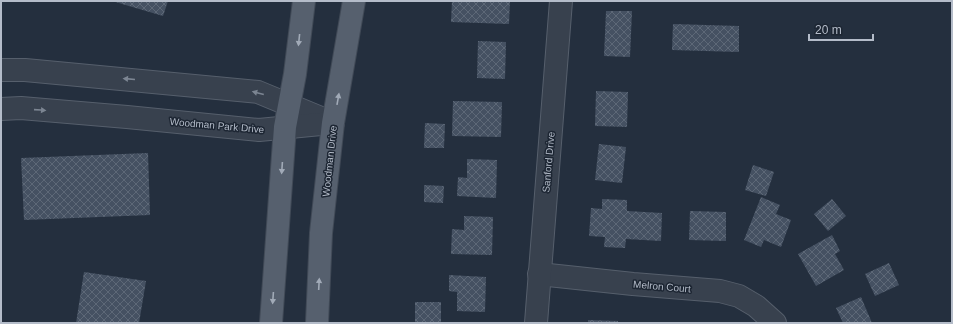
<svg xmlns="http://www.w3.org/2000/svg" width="953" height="324" viewBox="0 0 953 324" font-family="Helvetica,sans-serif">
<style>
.building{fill:url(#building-cross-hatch)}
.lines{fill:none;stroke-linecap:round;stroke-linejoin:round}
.minor-casing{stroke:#565f6c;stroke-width:24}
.primary-casing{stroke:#414a57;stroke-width:24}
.minor{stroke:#38414e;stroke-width:22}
.primary{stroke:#56606e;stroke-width:22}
.oneway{fill:#a1aab7}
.oneway2{fill:#7c8592}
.labels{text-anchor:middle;stroke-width:3;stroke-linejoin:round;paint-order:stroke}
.street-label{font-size:10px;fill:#b4bcc9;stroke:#1d2633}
</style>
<defs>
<pattern id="building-cross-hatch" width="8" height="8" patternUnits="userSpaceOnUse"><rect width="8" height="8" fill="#455162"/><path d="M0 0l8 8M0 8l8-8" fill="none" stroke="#5d6877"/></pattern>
</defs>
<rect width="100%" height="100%" fill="#242f3e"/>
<g class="building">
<path d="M112 1H168L163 16Z"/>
<path d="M452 1H510L509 24 451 22Z"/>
<path d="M606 11H632L630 57 604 56Z"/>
<path d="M673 24 739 26V52L672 50Z"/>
<path d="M478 41 506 42 505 79 477 78Z"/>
<path d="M596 91 628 92 627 127 595 126Z"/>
<path d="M453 101 502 102 501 137 452 136Z"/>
<path d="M425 123 445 124 444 148H424Z"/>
<path d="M599 144 626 147 622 183 595 180Z"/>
<path d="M148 153 150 215 24 220 21 158Z"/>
<path d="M467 159 497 160 496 198 457 196 458 177 467 178Z"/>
<path d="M753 165 774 172 766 196 745 190Z"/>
<path d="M424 185 444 186 443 203 424 202Z"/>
<path d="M761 197 780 205 776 214 791 220 781 247 764 240 761 247 744 240Z"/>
<path d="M602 199 627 200V211L662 213 661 241 626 239 625 248 604 247 605 237 589 236 591 208 602 209Z"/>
<path d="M832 199 846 216 828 231 814 214Z"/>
<path d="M690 211 726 212V241L689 240Z"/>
<path d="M464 216 493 217 492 255 451 254 452 229 464 230Z"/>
<path d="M832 235 840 251 835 254 844 270 816 286 798 254Z"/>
<path d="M889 263 899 285 875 296 865 274Z"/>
<path d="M84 272 146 281 139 323H76Z"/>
<path d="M449 275 486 277 485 312 457 311V292L449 291Z"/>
<path d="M861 297 872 323H843L836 308Z"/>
<rect x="415" y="302" width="26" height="21"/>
<path d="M588 320 618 321V323H588Z"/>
</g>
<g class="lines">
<defs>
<g id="minor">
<path d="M1 70H25L258 92 333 123"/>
<path d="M1 109 21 108 127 117 259 130 331 123"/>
<path d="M539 274 633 284 720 291 739 296 756 306 775 323"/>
<path d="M536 323 561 1"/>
</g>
<g id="primary">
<path d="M271 323 285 127 295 74 304 1"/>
<path d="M317 323 321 233 333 123 354 1"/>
</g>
</defs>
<use href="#minor" class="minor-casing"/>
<use href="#primary" class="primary-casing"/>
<use href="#minor" class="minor"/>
<use href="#primary" class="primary"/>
</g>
<defs><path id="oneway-solid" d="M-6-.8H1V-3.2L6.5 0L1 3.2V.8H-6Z"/></defs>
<g class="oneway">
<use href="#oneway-solid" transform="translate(299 40) rotate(96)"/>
<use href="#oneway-solid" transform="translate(338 99) rotate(-80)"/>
<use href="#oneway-solid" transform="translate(282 168) rotate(94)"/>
<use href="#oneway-solid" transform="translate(319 284) rotate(-87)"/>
<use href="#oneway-solid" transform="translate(273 298) rotate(94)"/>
</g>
<g class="oneway2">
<use href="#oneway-solid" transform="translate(129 79) rotate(-175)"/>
<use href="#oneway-solid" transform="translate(258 93) rotate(-165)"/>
<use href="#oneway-solid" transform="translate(40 110) rotate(4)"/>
</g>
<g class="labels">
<g class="street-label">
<text transform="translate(217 125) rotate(5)" y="4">Woodman Park Drive</text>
<text transform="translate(329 161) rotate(-84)" y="4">Woodman Drive</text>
<text transform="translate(548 162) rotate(-85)" y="4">Sanford Drive</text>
<text transform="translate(662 286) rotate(5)" y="4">Melron Court</text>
</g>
</g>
<rect width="953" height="324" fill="none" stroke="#b4bcc9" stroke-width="4"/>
<path d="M809 34v6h64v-6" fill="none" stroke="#b4bcc9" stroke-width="2"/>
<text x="815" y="34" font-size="12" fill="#b4bcc9" stroke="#1d2633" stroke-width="3" paint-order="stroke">20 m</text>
</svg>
